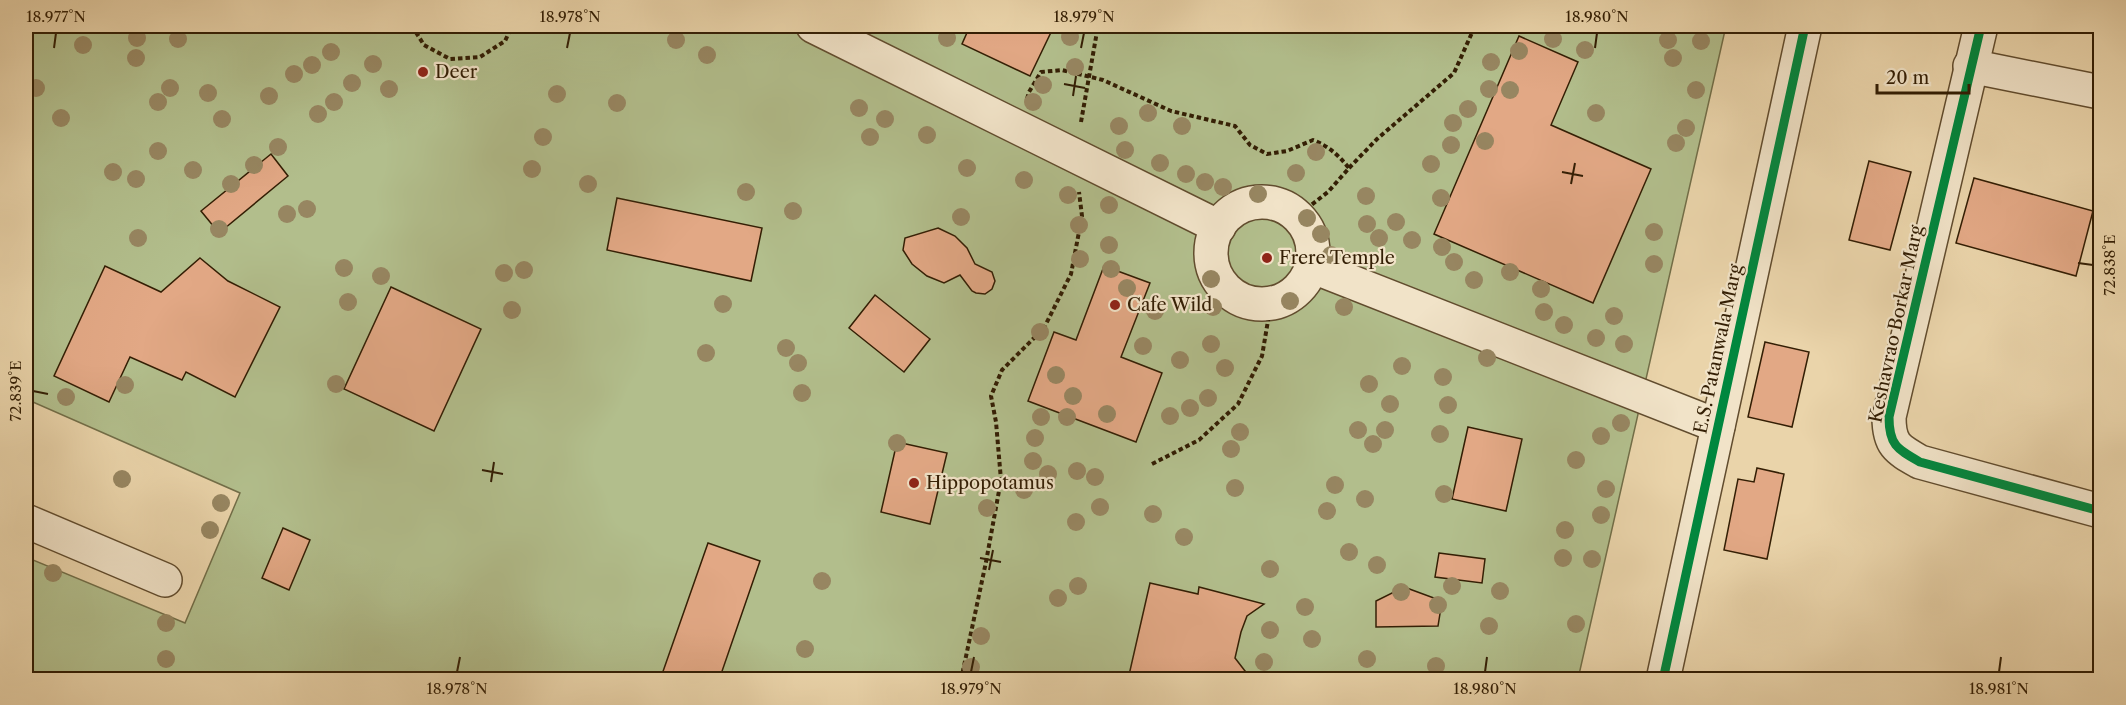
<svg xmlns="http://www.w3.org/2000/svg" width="2126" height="705" viewBox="0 0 2126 705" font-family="'Libre Caslon Text',serif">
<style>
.green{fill:#b2be8c;stroke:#726e48;stroke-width:1.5}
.building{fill:#e2a885;stroke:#331e04;stroke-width:1.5}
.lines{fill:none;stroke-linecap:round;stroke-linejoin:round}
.minor-casing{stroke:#614c2e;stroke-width:36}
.path{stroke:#331e04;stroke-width:4;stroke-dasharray:4.5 3;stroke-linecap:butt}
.minor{stroke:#f1e3c8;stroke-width:33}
.cycleway-casing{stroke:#f1e3c8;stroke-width:13}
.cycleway{stroke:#00873e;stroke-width:9}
.tree{fill:#978661}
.ticks{fill:none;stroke:#331e04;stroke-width:2}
.poi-dot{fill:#8f2418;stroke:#f1e3c8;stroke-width:2}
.labels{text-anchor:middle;stroke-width:4.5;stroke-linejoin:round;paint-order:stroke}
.poi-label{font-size:18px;fill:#331e04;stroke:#f1e3c8;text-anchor:start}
.street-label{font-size:18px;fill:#331e04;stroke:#f1e3c8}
.neatline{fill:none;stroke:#331e04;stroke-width:2}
.ticks-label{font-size:15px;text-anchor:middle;fill:#331e04}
</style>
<rect width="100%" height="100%" fill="#ead4aa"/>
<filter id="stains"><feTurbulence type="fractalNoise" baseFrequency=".00333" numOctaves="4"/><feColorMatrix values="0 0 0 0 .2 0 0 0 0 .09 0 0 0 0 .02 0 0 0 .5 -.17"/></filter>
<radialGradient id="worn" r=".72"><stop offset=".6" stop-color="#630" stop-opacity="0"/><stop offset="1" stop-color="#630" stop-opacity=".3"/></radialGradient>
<path class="green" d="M26 26H1726L1578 679H26V557L185 623 240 493 26 399Z"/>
<g class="building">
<path d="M970 26H1054L1030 76 962 44Z"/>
<path d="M1519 36 1578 62 1551 125 1651 169 1593 303 1434 234Z"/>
<path d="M271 154 288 176 219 233 201 211Z"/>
<path d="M1869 161 1911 172 1890 250 1849 240Z"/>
<path d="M1974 178 2093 211 2076 276 1956 243Z"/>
<path d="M617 198 762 228 751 281 607 250Z"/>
<path d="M938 228 955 236 967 248 975 264 992 272 995 281 992 289 985 294 976 293 972 291 960 275 944 283 927 276 912 264 903 250 905 238Z"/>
<path d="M200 258 228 281 280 307 235 397 186 372 182 380 130 357 109 402 54 376 105 266 161 292Z"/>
<path d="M1104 266 1150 283 1121 357 1162 373 1136 442 1028 401 1054 332 1076 340Z"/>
<path d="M391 287 481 329 434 431 344 389Z"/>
<path d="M875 295 930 339 904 372 849 328Z"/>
<path d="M1765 342 1809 352 1792 427 1748 417Z"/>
<path d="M1468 427 1522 439 1506 511 1452 499Z"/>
<path d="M897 442 947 453 930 524 881 512Z"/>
<path d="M1757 468 1784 474 1767 559 1724 550 1738 479 1754 482Z"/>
<path d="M283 528 310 540 289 590 262 578Z"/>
<path d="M708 543 760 561 719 680H660Z"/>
<path d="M1439 553 1485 559 1482 583 1435 577Z"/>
<path d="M1150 583 1198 594 1199 587 1264 604 1247 616 1241 632 1235 658 1252 680H1148L1129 675Z"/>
<path d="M1404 587 1442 601 1438 626 1376 627V601Z"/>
</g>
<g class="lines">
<defs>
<g id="minor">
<path d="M813 26 1219 227"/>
<path d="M1981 26 1889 417C1889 445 1897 449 1920 462L2100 511"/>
<path d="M1970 66 2100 92"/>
<circle cx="1262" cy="253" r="51"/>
<path d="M1311 266 1718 426"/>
<path d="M26 521 165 580"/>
<path d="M1663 680 1805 26"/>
</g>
</defs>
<use href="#minor" class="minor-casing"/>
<g class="path">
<path d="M412 26 424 45 450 59 480 57 505 41 512 26"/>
<path d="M1027 99 1029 92 1041 72 1062 70 1103 80 1171 111 1235 126 1250 145 1267 154 1287 151 1313 140C1330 147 1338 155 1349 168L1328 192 1297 216"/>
<path d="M1081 122 1098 26"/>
<path d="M1349 168 1377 139 1454 73 1475 26"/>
<path d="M1152 464 1199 440 1238 404 1262 356 1271 303"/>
<path d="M961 680 986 562 1001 480 996 422 991 396 1002 370 1044 328 1071 274 1082 216 1079 192"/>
</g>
<use href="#minor" class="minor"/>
<defs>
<g id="cycleway">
<path d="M1981 26 1889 417C1889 445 1897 449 1920 462L2100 511"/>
<path d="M1663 680 1805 26"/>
</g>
</defs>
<use href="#cycleway" class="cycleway-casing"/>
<use href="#cycleway" class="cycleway"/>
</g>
<g class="tree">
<circle cx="1070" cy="37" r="9"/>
<circle cx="137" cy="38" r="9"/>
<circle cx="947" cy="38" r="9"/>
<circle cx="178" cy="39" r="9"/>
<circle cx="1553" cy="39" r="9"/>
<circle cx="676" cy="40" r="9"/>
<circle cx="1668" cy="40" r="9"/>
<circle cx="1701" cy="41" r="9"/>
<circle cx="83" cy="45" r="9"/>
<circle cx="1585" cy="50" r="9"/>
<circle cx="1519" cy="51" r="9"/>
<circle cx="331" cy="52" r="9"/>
<circle cx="707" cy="55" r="9"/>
<circle cx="136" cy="58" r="9"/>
<circle cx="1673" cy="58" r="9"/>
<circle cx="1491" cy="62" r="9"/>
<circle cx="373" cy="64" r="9"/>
<circle cx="312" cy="65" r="9"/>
<circle cx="1075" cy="67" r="9"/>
<circle cx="294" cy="74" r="9"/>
<circle cx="352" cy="83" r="9"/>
<circle cx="1043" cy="85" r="9"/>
<circle cx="36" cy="88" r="9"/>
<circle cx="170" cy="88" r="9"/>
<circle cx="389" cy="89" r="9"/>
<circle cx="1489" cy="89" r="9"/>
<circle cx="1510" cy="90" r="9"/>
<circle cx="1696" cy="90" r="9"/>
<circle cx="208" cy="93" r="9"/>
<circle cx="557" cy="94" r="9"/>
<circle cx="269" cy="96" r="9"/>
<circle cx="158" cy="102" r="9"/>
<circle cx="334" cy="102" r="9"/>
<circle cx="1033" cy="102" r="9"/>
<circle cx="617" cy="103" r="9"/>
<circle cx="859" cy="108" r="9"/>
<circle cx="1468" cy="109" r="9"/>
<circle cx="1148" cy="113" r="9"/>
<circle cx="1596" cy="113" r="9"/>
<circle cx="318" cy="114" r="9"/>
<circle cx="61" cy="118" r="9"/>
<circle cx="222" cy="119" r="9"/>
<circle cx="885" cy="119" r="9"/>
<circle cx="1453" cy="123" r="9"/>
<circle cx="1119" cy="126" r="9"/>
<circle cx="1182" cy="126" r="9"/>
<circle cx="1686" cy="128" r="9"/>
<circle cx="927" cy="135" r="9"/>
<circle cx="543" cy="137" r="9"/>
<circle cx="870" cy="137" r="9"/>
<circle cx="1485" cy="141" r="9"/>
<circle cx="1676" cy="143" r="9"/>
<circle cx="1451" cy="145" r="9"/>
<circle cx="278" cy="147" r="9"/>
<circle cx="1125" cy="150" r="9"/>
<circle cx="158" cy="151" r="9"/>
<circle cx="1316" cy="152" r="9"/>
<circle cx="1160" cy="163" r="9"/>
<circle cx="1431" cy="164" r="9"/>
<circle cx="254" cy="165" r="9"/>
<circle cx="967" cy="168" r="9"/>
<circle cx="532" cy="169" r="9"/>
<circle cx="193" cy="170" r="9"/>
<circle cx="113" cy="172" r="9"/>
<circle cx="1296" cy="173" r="9"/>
<circle cx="1186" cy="174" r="9"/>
<circle cx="136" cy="179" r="9"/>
<circle cx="1024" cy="180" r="9"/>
<circle cx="1205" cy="182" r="9"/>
<circle cx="231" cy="184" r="9"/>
<circle cx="588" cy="184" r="9"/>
<circle cx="1223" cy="187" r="9"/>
<circle cx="746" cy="192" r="9"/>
<circle cx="1258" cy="194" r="9"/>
<circle cx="1068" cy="195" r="9"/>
<circle cx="1366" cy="196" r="9"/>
<circle cx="1441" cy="198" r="9"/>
<circle cx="1109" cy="205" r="9"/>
<circle cx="307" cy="209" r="9"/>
<circle cx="793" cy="211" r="9"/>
<circle cx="287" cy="214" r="9"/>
<circle cx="961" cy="217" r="9"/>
<circle cx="1307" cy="218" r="9"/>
<circle cx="1396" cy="222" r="9"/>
<circle cx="1367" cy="224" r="9"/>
<circle cx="1079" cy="225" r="9"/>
<circle cx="219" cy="229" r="9"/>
<circle cx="1654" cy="232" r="9"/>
<circle cx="1321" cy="234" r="9"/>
<circle cx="138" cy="238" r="9"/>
<circle cx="1379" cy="238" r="9"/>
<circle cx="1412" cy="240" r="9"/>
<circle cx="1109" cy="245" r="9"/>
<circle cx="1442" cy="247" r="9"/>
<circle cx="1331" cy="255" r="9"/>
<circle cx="1080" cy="259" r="9"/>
<circle cx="1454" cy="262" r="9"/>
<circle cx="1654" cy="264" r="9"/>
<circle cx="344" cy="268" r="9"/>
<circle cx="1111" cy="269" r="9"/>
<circle cx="524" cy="270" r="9"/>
<circle cx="1510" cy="272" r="9"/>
<circle cx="504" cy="273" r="9"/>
<circle cx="381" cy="276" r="9"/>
<circle cx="1211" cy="279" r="9"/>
<circle cx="1474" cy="280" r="9"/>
<circle cx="1127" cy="288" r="9"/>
<circle cx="1541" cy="289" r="9"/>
<circle cx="1290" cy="301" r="9"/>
<circle cx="348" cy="302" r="9"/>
<circle cx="723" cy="304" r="9"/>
<circle cx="1213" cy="307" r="9"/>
<circle cx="1344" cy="307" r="9"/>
<circle cx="512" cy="310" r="9"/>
<circle cx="1155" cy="311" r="9"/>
<circle cx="1544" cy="312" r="9"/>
<circle cx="1614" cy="316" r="9"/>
<circle cx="1564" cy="325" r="9"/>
<circle cx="1040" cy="332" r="9"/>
<circle cx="1596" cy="338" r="9"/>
<circle cx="1211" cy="344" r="9"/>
<circle cx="1624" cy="344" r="9"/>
<circle cx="1143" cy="346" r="9"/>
<circle cx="786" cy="348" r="9"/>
<circle cx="706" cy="353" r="9"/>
<circle cx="1487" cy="358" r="9"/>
<circle cx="1180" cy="360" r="9"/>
<circle cx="798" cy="363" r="9"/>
<circle cx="1402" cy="366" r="9"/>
<circle cx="1225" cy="368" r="9"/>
<circle cx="1056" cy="375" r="9"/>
<circle cx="1443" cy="377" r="9"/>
<circle cx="336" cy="384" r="9"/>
<circle cx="1369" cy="384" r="9"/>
<circle cx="125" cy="385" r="9"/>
<circle cx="802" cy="393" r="9"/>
<circle cx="1073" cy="396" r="9"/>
<circle cx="66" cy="397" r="9"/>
<circle cx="1208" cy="398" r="9"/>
<circle cx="1390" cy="404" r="9"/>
<circle cx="1448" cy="405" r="9"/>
<circle cx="1190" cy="408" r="9"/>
<circle cx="1107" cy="414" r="9"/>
<circle cx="1170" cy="416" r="9"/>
<circle cx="1041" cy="417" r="9"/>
<circle cx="1067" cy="417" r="9"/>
<circle cx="1621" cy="423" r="9"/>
<circle cx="1358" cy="430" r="9"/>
<circle cx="1385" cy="430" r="9"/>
<circle cx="1240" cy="432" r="9"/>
<circle cx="1440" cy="434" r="9"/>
<circle cx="1601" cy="436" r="9"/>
<circle cx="1035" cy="438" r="9"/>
<circle cx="897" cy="443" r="9"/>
<circle cx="1373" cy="444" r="9"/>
<circle cx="1231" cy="449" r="9"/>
<circle cx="1576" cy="460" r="9"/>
<circle cx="1033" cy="461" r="9"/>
<circle cx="1077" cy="471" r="9"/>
<circle cx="1048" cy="474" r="9"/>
<circle cx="1095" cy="477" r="9"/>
<circle cx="122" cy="479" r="9"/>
<circle cx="1335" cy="485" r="9"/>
<circle cx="1235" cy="488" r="9"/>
<circle cx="1606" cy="489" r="9"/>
<circle cx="1024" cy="490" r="9"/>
<circle cx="1444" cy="494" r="9"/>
<circle cx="1365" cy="499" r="9"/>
<circle cx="221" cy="503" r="9"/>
<circle cx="1100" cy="507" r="9"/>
<circle cx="987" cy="508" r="9"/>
<circle cx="1327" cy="511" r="9"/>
<circle cx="1153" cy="514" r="9"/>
<circle cx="1601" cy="515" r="9"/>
<circle cx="1076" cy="522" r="9"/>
<circle cx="210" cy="530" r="9"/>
<circle cx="1565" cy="530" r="9"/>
<circle cx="1184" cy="537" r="9"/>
<circle cx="1349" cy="552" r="9"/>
<circle cx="1563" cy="558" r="9"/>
<circle cx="1592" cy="559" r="9"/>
<circle cx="1377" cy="565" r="9"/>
<circle cx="1270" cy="569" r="9"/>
<circle cx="53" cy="573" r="9"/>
<circle cx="822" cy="581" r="9"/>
<circle cx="1078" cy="586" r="9"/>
<circle cx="1452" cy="586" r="9"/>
<circle cx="1500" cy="591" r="9"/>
<circle cx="1401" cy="592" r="9"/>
<circle cx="1058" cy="598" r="9"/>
<circle cx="1438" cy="605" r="9"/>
<circle cx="1305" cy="607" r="9"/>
<circle cx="166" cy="623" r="9"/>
<circle cx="1576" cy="624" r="9"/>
<circle cx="1489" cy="626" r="9"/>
<circle cx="1270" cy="630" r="9"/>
<circle cx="981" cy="636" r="9"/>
<circle cx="1312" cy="639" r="9"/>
<circle cx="805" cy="649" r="9"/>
<circle cx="166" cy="659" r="9"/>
<circle cx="1367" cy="659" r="9"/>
<circle cx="1264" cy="662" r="9"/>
<circle cx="1436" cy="666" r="9"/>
<circle cx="971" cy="667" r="9"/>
</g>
<path class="ticks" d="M54 48 56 33M567 48 570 33M1081 48 1084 33M1595 48 1597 33M1064 84 1085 88M1073 96 1076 76M1562 172 1583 176M1571 184 1575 163M2078 263 2093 265M33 391 48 394M482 470 503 474M491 482 494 462M980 558 1001 562M989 570 993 550M457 672 460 657M971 672 974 657M1485 672 1487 657M1999 672 2001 657"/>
<g class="poi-dot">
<circle cx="423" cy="72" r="6"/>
<circle cx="1267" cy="258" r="6"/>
<circle cx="1115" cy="305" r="6"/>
<circle cx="914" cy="483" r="6"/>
</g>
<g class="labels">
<g class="poi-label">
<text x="435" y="78">Deer</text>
<text x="1279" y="264">Frere Temple</text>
<text x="1127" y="311">Cafe Wild</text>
<text x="926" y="489">Hippopotamus</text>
</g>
<g class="street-label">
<text transform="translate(1896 324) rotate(-78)" y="6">Keshavrao Borkar Marg</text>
<text transform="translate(1718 349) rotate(-78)" y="6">E.S. Patanwala Marg</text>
</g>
</g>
<rect width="2126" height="705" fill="none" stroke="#ead4aa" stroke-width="66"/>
<path d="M1877 84v9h92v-9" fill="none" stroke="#331e04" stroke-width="3"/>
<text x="1886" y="84" font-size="18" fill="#331e04" stroke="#f1e3c8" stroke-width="4.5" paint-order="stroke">20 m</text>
<rect x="33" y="33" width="2060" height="639" class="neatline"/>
<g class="ticks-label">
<text x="56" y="22">18.977°N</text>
<text x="570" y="22">18.978°N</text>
<text x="1084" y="22">18.979°N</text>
<text x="1597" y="22">18.980°N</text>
<text transform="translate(2110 265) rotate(-90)" y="5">72.838°E</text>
<text transform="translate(16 391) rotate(-90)" y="5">72.839°E</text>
<text x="457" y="694">18.978°N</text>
<text x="971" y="694">18.979°N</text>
<text x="1485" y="694">18.980°N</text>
<text x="1999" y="694">18.981°N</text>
</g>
<rect width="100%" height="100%" filter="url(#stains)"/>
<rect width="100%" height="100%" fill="url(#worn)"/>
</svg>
